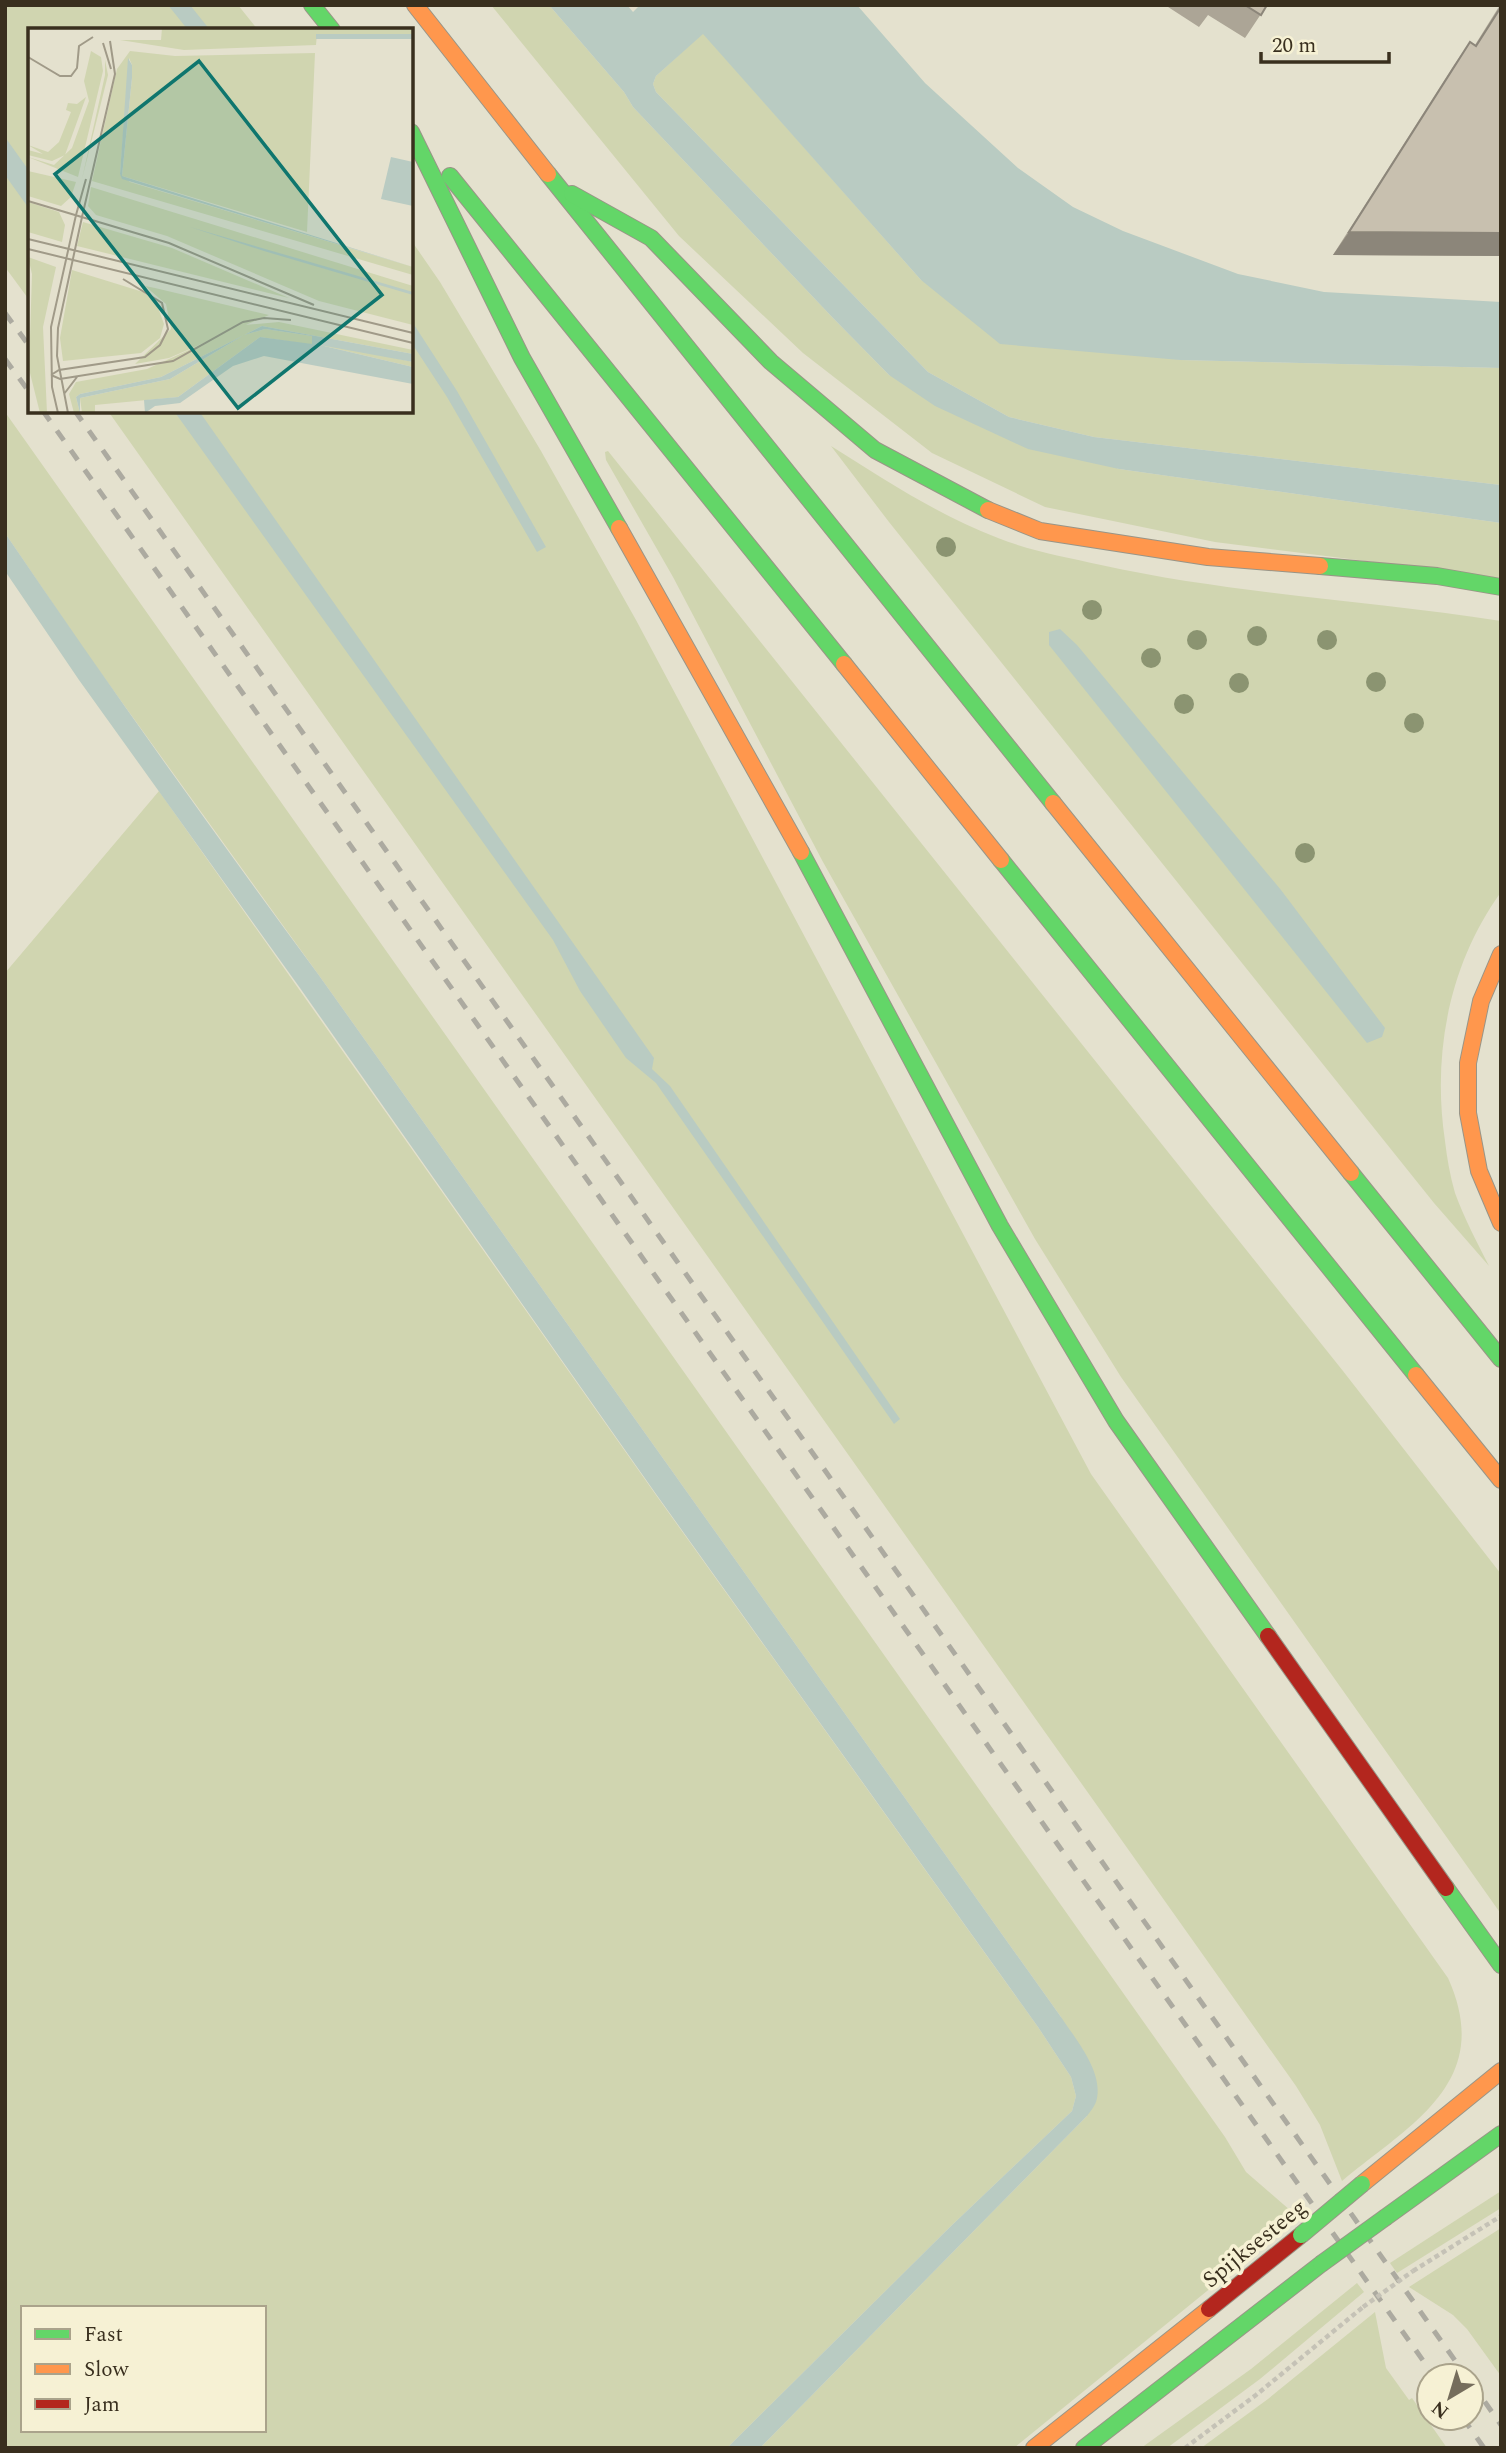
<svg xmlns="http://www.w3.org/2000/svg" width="1506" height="2453" viewBox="0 0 1506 2453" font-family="Spectral,serif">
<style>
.green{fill:#d0d5b0;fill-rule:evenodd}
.water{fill:#b9cbc2}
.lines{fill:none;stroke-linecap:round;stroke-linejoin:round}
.fast-casing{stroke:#999587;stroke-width:18}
.slow-casing{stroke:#999587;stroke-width:18}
.jam-casing{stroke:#999587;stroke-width:18}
.path{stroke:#c5c2b6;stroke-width:4.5;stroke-dasharray:5 3.5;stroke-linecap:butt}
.fast{stroke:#63d668;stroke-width:16}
.slow{stroke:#ff974d;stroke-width:16}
.jam{stroke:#b3261e;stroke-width:16}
.rail{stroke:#acaaa0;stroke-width:5;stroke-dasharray:12 12;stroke-linecap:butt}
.fast-bridge-casing{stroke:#999587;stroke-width:18;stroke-linecap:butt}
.path-bridge{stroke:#c5c2b6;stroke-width:4.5;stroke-dasharray:5 3.5;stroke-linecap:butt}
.fast-bridge{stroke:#63d668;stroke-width:16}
.tree{fill:#8b9471}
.wall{fill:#aca596}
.shaded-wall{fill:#8c867a}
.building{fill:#c8c0af;stroke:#8c867a;stroke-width:2}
.labels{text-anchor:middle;stroke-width:7;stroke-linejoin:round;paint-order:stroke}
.street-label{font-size:23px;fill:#392f1e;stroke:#f6f1d4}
.inset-road{fill:none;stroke:#a09a88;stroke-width:2}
.view{fill:#0f766e;fill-opacity:0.15;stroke:#0f766e;stroke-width:3.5}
.inset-edge{fill:none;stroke:#392f1e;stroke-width:3.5}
</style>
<rect width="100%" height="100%" fill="#e4e1ce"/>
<g class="green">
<path d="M5 5H238L258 30H30V301L5 267Z"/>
<path d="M491 5H549L624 92 633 107 832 317 889 375 1119 469 1501 523V578L1215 542 1045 507 932 453 803 353 679 236Z"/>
<path d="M703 33 921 280 1180 360 1501 368V485L1094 437 1009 417 928 372 656 92 653 84 656 76Z"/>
<path d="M411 240 440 282 541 451 636 620 1091 1474 1448 1978C1495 2082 1411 2124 1342 2181L1320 2125 1296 2086 108 411H411Z"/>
<path d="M5 412 1225 2137 1246 2172 1298 2217 1014 2448H760L1087 2116 1061 2017 318 974 85 651 5 533Z"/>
<path d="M831 446C885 480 938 515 998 538 1031 551 1066 557 1101 565 1232 594 1368 600 1501 621V892C1449 964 1432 1054 1445 1141 1447 1158 1450 1176 1455 1193 1464 1218 1477 1242 1489 1266L1434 1203 889 522Z"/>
<path d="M608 451 1343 1371 1501 1574V1914L1121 1377 1035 1239 823 862 673 577 606 460 605 452Z"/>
<path d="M159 791 656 1495 1038 2027 1071 2077 1076 2096 1072 2111 950 2227 727 2448H5V973ZM23 2308H264V2430H23Z"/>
<path d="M1501 2191V2208L1397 2273 1390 2263Z"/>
<path d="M1501 2228V2376L1467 2329 1453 2315 1409 2287Z"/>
<path d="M1357 2283 1364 2292 1260 2379 1167 2448H1141L1251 2369Z"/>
<path d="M1375 2312 1386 2368 1409 2400 1412 2398 1447 2448H1201L1268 2399Z"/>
</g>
<g class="water">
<path d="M168 5H190L210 30H188Z"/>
<path d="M549 5H627L633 12 640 5H857L925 83 1018 168 1073 207 1123 231 1238 274 1324 292 1501 302V368L1180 360 1000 344 921 280 703 34 656 76 653 84 656 92 928 372 1009 417 1094 437 1501 485V523L1119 469 1028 449 935 406 889 375 832 317 633 107 624 92Z"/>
<path d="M5 137 30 172V210L5 175Z"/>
<path d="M411 320 457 391 546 547 537 552 447 397 411 342Z"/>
<path d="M174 411H199L654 1058 652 1069 670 1086 900 1419 894 1424 656 1083 626 1058 580 991 553 940Z"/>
<path d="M5 533C106 682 211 829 318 974L1061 2017C1076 2040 1105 2073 1096 2102 1094 2107 1090 2112 1087 2116L760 2448H727L950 2227 1072 2111 1076 2096 1071 2077 1038 2027 656 1494 300 988 79 680 5 571Z"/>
<path d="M1060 629 1077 645 1281 890 1385 1028 1382 1037 1367 1043 1049 645V632Z"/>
</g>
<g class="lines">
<defs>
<g id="fast">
<path d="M312 5 332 30"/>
<path d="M411 132 522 358 619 528"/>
<path d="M548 174 1053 803"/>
<path d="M450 176 844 664"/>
<path d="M572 194 651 238 771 362 875 450 988 510"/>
<path d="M1320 566 1437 576 1501 587"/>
<path d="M801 852 1000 1226 1116 1421 1268 1636"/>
<path d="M1001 860 1416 1375"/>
<path d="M1351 1173 1501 1359"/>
<path d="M1446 1888 1501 1965"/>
<path d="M1386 2217 1501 2134"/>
<path d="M1084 2448 1321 2264"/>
</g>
<g id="slow">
<path d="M415 5 548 174"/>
<path d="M988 510 1040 531 1208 557 1320 566"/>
<path d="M619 528 801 852"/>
<path d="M844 664 1001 860"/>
<path d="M1053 803 1351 1173"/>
<path d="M1501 954 1481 1001 1468 1063V1113L1479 1171 1501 1223"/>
<path d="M1416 1375 1501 1480"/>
<path d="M1362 2184 1501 2071"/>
<path d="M1034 2448 1209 2309"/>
</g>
<g id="jam">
<path d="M1268 1636 1446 1888"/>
<path d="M1209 2309 1301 2235"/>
</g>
</defs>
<use href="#fast" class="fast-casing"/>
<use href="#slow" class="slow-casing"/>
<use href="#jam" class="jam-casing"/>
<g class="path">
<path d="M1413 2271 1501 2216"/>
<path d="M1185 2448 1256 2395 1363 2307"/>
</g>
<use href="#fast" class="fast"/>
<use href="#slow" class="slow"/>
<use href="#jam" class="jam"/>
<g class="rail">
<path d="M5 313 30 347"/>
<path d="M5 359 30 393"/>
<path d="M43 411 1434 2376"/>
<path d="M75 411 1466 2376"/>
<path d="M1471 2382 1501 2425"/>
<path d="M1463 2418 1484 2448"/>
</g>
<defs>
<g id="fast-bridge">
<path d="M1301 2235 1362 2184"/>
<path d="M1321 2264 1386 2217"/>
</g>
</defs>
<use href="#fast-bridge" class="fast-bridge-casing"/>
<path class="path-bridge" d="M1363 2307 1413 2271"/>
<use href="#fast-bridge" class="fast-bridge"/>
</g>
<g class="tree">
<circle cx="946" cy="547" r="10"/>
<circle cx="1092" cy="610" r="10"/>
<circle cx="1257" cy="636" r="10"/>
<circle cx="1197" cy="640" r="10"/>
<circle cx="1327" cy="640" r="10"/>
<circle cx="1151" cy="658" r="10"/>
<circle cx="1376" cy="682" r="10"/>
<circle cx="1239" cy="683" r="10"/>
<circle cx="1184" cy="704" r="10"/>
<circle cx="1414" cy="723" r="10"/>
<circle cx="1305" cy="853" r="10"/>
</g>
<g class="wall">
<path d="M1165 5H1267L1245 38 1208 15 1199 27Z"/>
<path d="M1500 5 1501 256 1333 255 1454 65 1470 42 1475 45Z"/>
</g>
<path class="shaded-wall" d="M1349 232 1501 233V256L1333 255Z"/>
<g class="building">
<path d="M1245 5H1267L1261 15Z"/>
<path d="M1501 7V233L1349 232 1470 42 1476 46Z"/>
</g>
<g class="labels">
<g class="street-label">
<text transform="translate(1254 2243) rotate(-39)" y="8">Spijksesteeg</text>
</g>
</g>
<g transform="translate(28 28)">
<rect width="385" height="385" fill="#e4e1ce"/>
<path d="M134 0H385V6H289L288 17 156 22 92 12H133ZM63 23 73 29 75 43 50 149 0 129 26 137 44 120 61 73 56 53ZM102 23 147 28 287 25 279 204 94 148 104 50V37L101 30 92 146 102 154 385 239V247L64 153 89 41ZM77 32 80 47 54 151 77 47ZM58 69 37 127 24 133 0 127V122L15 126 0 117 20 124 31 114 43 84 38 82 40 75 49 76ZM0 143 48 154 43 169 33 178 0 168ZM63 159 385 258V297L291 273 139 208 68 187 60 178ZM0 174 31 184 37 197 34 214 0 204ZM55 194 144 220 261 270 49 218ZM0 229 28 239 15 299 19 385H12L1 341 4 246ZM44 242 115 264 128 274 136 296 132 310 113 325 35 333 32 310ZM117 258 127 260 241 287 141 330 107 336 143 301 138 276ZM251 294 385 322V326L234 298 133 349 52 366 48 369 52 385H46L41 366 48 354 119 341 216 297ZM237 301 284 308V317L232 309 150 369 67 377V385H54L52 370 142 351 216 307ZM292 314 385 334V339L292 317Z" fill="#d0d5b0"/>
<path d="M288 6H385V11H288ZM100 30 104 37V50L94 148 385 239 94 151 92 146ZM363 129 385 134V178L353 171ZM162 199 385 264V267L236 223ZM234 298 385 326V334L292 317 385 339V356L236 328 205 338 152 375 127 378 117 385 116 372 150 369 232 309 284 316V308L237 301 216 307 142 351 52 370V385L48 369 52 366 133 349Z" fill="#b9cbc2"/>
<path class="inset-road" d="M75 15 83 41M0 29 32 48H43L49 40 51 18 65 9M0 173 141 215 286 277M48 187 58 151M54 189 87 46 82 13M0 211 385 305M0 221 385 315M23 347 32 351 145 333 215 294 236 290 263 292M23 347 31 342 117 329 132 317 140 301 134 275 95 251M36 366 49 349M30 385 24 359 23 299 48 187M40 385 29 328 30 300 54 189"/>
<path class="view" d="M171 33 354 267 210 380 27 146Z"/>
<rect width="385" height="385" class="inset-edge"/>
</g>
<rect width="1506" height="2453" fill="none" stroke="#392f1e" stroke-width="14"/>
<rect x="21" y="2306" width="245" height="126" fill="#f6f1d4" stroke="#aaa38b" stroke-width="2"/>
<rect x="35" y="2329" width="35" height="10" fill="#63d668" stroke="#aaa38b" stroke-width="2"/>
<text x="84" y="2341" font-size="21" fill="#392f1e">Fast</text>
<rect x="35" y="2364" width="35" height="10" fill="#ff974d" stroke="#aaa38b" stroke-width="2"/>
<text x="84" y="2376" font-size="21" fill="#392f1e">Slow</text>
<rect x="35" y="2399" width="35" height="10" fill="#b3261e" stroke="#aaa38b" stroke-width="2"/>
<text x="84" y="2411" font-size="21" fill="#392f1e">Jam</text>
<g transform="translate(1450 2397) rotate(218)"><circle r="33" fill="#f6f1d4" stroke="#aaa38b" stroke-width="2"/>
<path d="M0-5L12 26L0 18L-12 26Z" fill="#756d5c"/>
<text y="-10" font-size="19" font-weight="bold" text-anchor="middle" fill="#392f1e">N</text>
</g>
<path d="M1261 52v10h128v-10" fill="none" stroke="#392f1e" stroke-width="3.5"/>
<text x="1272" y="52" font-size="21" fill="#392f1e" stroke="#f6f1d4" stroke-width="5" paint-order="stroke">20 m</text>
</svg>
